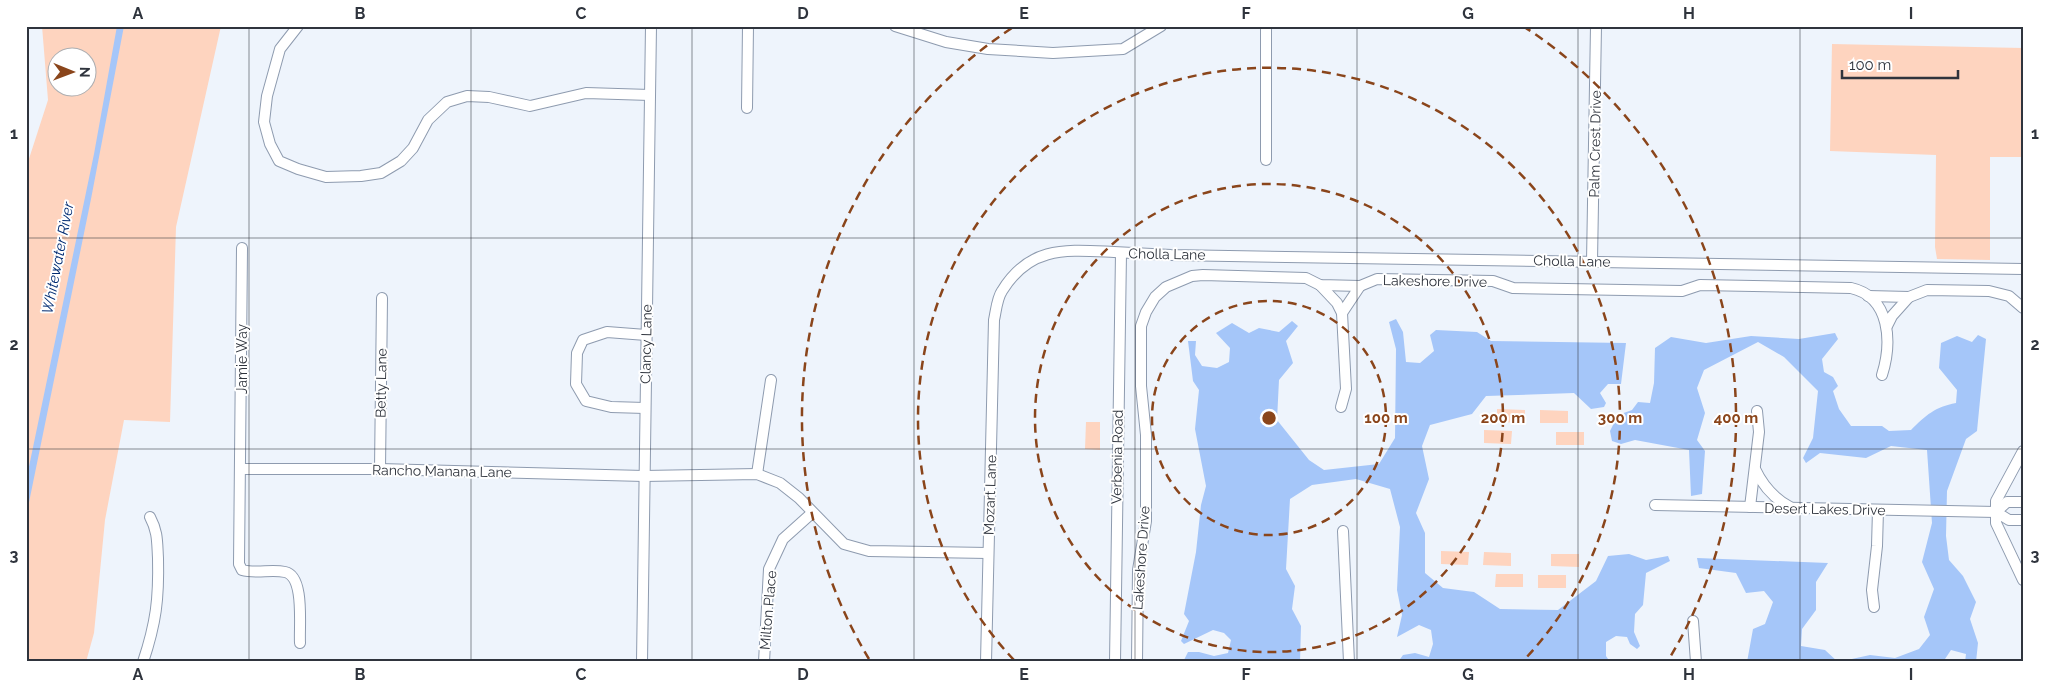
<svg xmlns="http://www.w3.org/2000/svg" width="2049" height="688" viewBox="0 0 2049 688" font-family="Raleway,sans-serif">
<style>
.green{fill:#fed4bf;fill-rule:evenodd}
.water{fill:#a5c6f9}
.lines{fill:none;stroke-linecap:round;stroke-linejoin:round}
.minor-casing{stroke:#8e9baf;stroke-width:12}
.minor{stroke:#fff;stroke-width:10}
.grid{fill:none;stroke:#2f343d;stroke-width:1;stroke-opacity:0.55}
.ring{fill:none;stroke:#8a451b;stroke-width:2.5;stroke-dasharray:9 6}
.labels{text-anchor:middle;stroke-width:4;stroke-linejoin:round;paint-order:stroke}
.street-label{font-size:14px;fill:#2f343d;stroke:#fff}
.water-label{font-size:15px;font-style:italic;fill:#002b72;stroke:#fff}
.centre{fill:#8a451b;stroke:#fff;stroke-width:2.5}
.ring-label{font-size:15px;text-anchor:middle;font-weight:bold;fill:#8a451b;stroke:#fff;stroke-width:4;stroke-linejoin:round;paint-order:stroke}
.neatline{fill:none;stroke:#2f343d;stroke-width:2}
.grid-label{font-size:16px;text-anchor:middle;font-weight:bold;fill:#2f343d}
</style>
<rect width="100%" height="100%" fill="#eef4fc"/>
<g class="green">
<path d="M42 26H221L176 227 170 422 124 420 105 520 94 633 86 662H26V168L48 100ZM58 58H88V88H58Z"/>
<path d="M1832 44 2023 48V157H1990V260L1937 259 1935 247 1936 155 1830 151Z"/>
<path d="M1497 409 1525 410V423L1497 422Z"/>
<path d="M1540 410 1568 411V423H1540Z"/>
<path d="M1086 422H1100V450L1085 449Z"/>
<path d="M1484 430 1512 431 1511 444 1484 443Z"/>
<rect x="1556" y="432" width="28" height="13"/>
<path d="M1441 551 1469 552 1468 565 1441 564Z"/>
<path d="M1484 552 1511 553V566L1483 565Z"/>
<path d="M1551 554H1579V567L1551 566Z"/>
<path d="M1496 574H1523V587H1495Z"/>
<rect x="1538" y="575" width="28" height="13"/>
</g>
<g class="water">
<path d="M117 26H124L91 199 26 517V481L94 154Z"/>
<path d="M1396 319 1403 332 1406 362 1420 363 1434 351 1430 335 1436 330 1477 332 1491 341 1626 343 1621 384H1608L1600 393 1606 403 1604 407 1591 409 1574 393 1486 396 1472 414 1430 425 1422 446 1429 479 1416 513 1425 533V573L1443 588 1474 592 1500 609 1558 610 1596 581 1608 556 1629 554 1646 560 1668 556 1670 561 1646 573 1643 605 1635 614 1634 632 1640 646 1637 649 1630 644 1627 637 1616 636 1606 642V656L1610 662H1398L1403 655 1415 653 1429 657 1433 644 1431 630 1419 625 1397 637 1402 615 1397 590 1400 527 1390 489 1356 479 1312 485 1290 499 1286 569 1295 586 1292 609 1301 626 1300 662H1195L1184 660 1188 652H1199L1214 656 1228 653 1231 640 1224 633 1213 630 1184 644 1181 641 1189 621 1184 614 1196 552 1201 505 1206 486 1195 429 1199 390 1193 381 1188 341H1196L1195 355 1202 366 1217 368 1229 362 1230 348 1216 333 1232 323 1249 333 1259 328 1279 332 1292 321 1298 326 1286 341 1293 363 1279 380 1277 420 1309 460 1324 470 1379 464 1395 438 1396 349 1389 322Z"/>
<path d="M1835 333 1838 339 1822 359 1824 372 1833 377 1838 386 1833 391 1839 409 1851 426H1882L1889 431 1911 430C1926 415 1935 407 1956 403L1957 390 1939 368 1941 343 1957 336 1972 342 1978 335 1986 339 1977 431 1966 439 1947 491 1946 536 1949 560 1963 576 1976 602 1970 619 1978 643 1976 662H1965L1966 654 1951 650 1943 662H1838L1870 655 1895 658 1919 649 1930 635 1924 617 1934 589 1922 562 1932 523 1927 450 1891 446 1866 458 1820 453 1806 463 1803 458 1813 438 1818 391 1784 357 1758 342 1704 370 1697 388 1705 413 1697 440 1705 451 1702 494 1691 496 1689 450 1635 440 1621 444 1612 441 1610 431 1618 415 1632 410 1638 402 1650 403 1654 383 1655 348 1671 337 1706 343 1751 336 1799 339Z"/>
<path d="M1697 558 1828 563 1816 582V610L1802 629 1801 646 1825 650 1838 662H1747L1753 629 1765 624 1773 602 1764 591 1746 593 1736 573 1699 568Z"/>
</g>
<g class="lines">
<defs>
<g id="minor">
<path d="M298 26 280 49 267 96 264 122 270 144 279 161 298 169 326 177 361 176 381 173 401 161 413 148 428 120 447 102 467 96 489 97 530 106 586 93 650 95"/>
<path d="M895 26 946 42 988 49 1053 53 1123 49 1161 26"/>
<path d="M747 108 748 26"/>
<path d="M1266 160V26"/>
<path d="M242 248 239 564 242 570C256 574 271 569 285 572 305 576 299 626 300 643"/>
<path d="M1592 262 1596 26"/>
<path d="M1320 285 1337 303 1342 313 1346 389 1341 407"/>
<path d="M1868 296 1909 297 1927 290 1989 291 2009 296 2023 308"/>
<path d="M1342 313 1360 286"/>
<path d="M1887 326 1892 316 1909 297"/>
<path d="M645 408 611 407 586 401 576 384 577 353 583 340 607 332 646 335"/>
<path d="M2023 451 1996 501V523L2023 580"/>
<path d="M241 469H380L644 476 757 474 780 483 799 498 844 544 869 551 988 553"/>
<path d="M380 469 382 298"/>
<path d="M1755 469C1763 486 1773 498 1790 507"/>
<path d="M757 474 771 380"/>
<path d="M1655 505 1996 512 2009 520H2023"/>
<path d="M1750 507 1759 432 1757 411"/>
<path d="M1996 512 2007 502H2023"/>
<path d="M1343 531 1349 662"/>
<path d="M1874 607 1872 590 1877 546 1878 510"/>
<path d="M1693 621 1696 662"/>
<path d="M143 662C156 623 159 599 158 558 157 542 158 532 150 517"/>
<path d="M642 662 651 26"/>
<path d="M764 662 769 569 783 539 812 513"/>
<path d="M986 662 994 320C996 311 997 298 1002 291 1030 245 1067 250 1114 252 1133 253 1152 254 1171 255L2023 269"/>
<path d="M1115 662 1121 253"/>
<path d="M1137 662 1138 570 1146 521V435L1141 386V326L1146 312 1155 297 1166 287 1192 276 1203 275 1306 278 1320 285 1360 286 1377 279 1493 281 1513 288 1682 291 1700 285 1851 288C1891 297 1892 343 1882 375"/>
</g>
</defs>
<use href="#minor" class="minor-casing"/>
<use href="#minor" class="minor"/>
</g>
<path class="grid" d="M249 26V662M471 26V662M692 26V662M914 26V662M1135 26V662M1357 26V662M1578 26V662M1800 26V662M26 238H2023M26 449H2023"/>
<g class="ring">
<circle cx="1269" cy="418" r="117"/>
<circle cx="1269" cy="418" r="234"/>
<path d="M1014 660A351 351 0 1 1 1524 660"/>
<path d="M869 659A467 467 0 0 1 1015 26M1523 26A467 467 0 0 1 1669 659"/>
</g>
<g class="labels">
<g class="street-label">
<text transform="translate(1595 144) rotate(-89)" y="5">Palm Crest Drive</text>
<text transform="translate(1167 254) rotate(1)" y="5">Cholla Lane</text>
<text transform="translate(1572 261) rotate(1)" y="5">Cholla Lane</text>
<text transform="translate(1435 281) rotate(1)" y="5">Lakeshore Drive</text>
<text transform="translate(646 344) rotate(-89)" y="5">Clancy Lane</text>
<text transform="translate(242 359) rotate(-90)" y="5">Jamie Way</text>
<text transform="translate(381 383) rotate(-89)" y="5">Betty Lane</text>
<text transform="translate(1117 457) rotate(-89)" y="5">Verbenia Road</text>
<text transform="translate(442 471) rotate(1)" y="5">Rancho Manana Lane</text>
<text transform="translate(990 495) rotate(-88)" y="5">Mozart Lane</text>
<text transform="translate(1825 509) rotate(1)" y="5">Desert Lakes Drive</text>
<text transform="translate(1141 558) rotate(-86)" y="5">Lakeshore Drive</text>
<text transform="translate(768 610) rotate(-85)" y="5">Milton Place</text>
</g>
<g class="water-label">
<text transform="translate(58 258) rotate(-79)" y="5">Whitewater River</text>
</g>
</g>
<circle cx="1269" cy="418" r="8" class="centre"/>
<g class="ring-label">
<text x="1386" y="423">100 m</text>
<text x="1503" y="423">200 m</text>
<text x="1620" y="423">300 m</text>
<text x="1736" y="423">400 m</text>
</g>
<rect width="2049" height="688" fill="none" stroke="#ffffff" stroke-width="55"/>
<g transform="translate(72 72) rotate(91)"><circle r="24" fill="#ffffff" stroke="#acaeb1"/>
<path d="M0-4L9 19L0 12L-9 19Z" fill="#8a451b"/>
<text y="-8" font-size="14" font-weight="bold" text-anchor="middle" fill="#2f343d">N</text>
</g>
<path d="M1842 70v8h116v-8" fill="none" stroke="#2f343d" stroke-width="2.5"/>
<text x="1849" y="70" font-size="15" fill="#2f343d" stroke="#ffffff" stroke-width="4" paint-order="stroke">100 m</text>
<rect x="28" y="28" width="1994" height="632" class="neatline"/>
<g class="grid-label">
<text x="138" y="19">A</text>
<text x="360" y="19">B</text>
<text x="581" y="19">C</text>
<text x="803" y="19">D</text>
<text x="1024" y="19">E</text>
<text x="1246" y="19">F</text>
<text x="1468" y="19">G</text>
<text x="1689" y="19">H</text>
<text x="1911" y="19">I</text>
<text x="14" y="139">1</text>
<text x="2035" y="139">1</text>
<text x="14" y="350">2</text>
<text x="2035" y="350">2</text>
<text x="14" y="561">3</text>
<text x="2035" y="561">3</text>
<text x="138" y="680">A</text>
<text x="360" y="680">B</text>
<text x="581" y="680">C</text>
<text x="803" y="680">D</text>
<text x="1024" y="680">E</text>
<text x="1246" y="680">F</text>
<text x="1468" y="680">G</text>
<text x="1689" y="680">H</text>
<text x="1911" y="680">I</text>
</g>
</svg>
